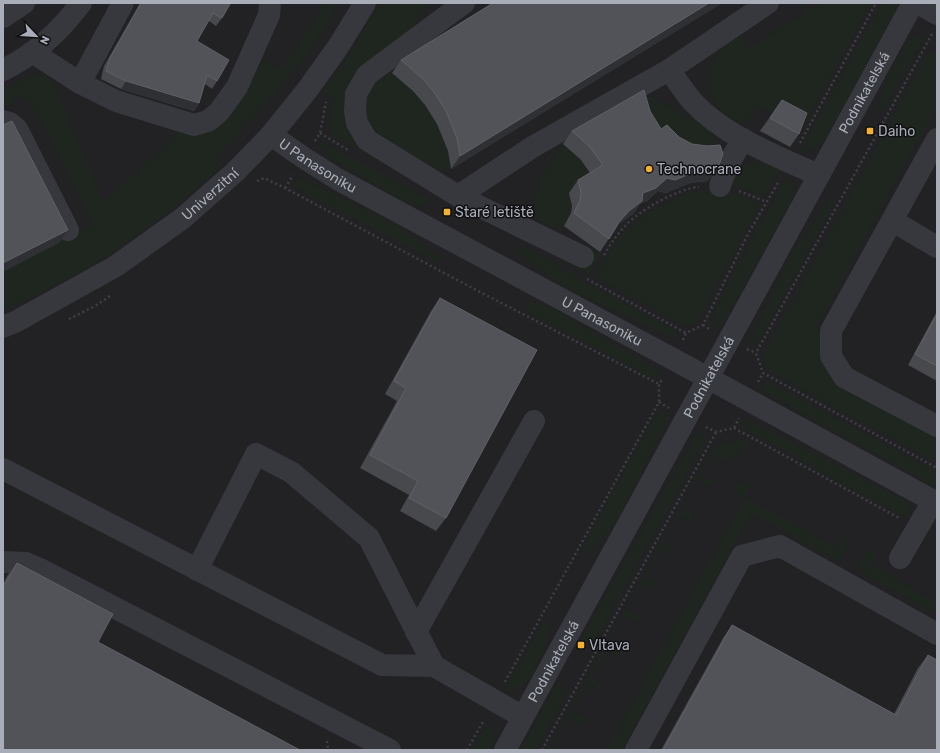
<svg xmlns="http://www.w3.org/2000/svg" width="940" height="753" viewBox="0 0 940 753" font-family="Rubik,sans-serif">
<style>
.built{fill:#222225}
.green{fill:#1e261f}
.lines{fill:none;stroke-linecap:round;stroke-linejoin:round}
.path{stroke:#3d3f44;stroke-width:2.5;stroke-dasharray:2 3;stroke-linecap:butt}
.minor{stroke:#37383d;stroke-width:22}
.wall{fill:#47494d}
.shaded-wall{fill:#2f3033}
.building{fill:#525359;stroke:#5f6168}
.poi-dot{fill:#f2b134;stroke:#111113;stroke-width:1.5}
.labels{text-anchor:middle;stroke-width:3;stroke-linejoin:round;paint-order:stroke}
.street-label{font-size:14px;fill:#a8adb8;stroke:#111113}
.poi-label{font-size:14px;fill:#a8adb8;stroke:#111113;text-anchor:start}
</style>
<rect width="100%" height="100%" fill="#161618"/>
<rect class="built" x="3" y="3" width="934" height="747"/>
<g class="green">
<path d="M322 3H337V6C327 23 317 39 306 55 279 91 248 124 217 157L223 165C199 186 175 208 148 227 104 261 54 289 3 310V272L93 224 40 117 29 103 18 95 8 108 3 107V89L36 74 45 73 51 78 104 202 182 130 230 112 251 83 263 60H265L279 69 296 49 324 5Z"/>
<path d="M380 3H429L413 29 371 62 355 136 601 255 590 274 334 137C327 123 327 114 336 102L323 91 345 61Z"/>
<path d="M799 3H807L811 10 822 3H871L802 129 757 105 745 125C734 119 722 114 715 103 701 79 714 48 738 37L743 39 749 48 805 13Z"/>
<path d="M882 3H900L825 140C817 147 810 150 800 153Z"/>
<path d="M928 31 885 108 881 109 876 108 884 86 905 47 912 39Z"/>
<path d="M930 50 937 54V105L816 328 820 330V342L823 352 937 434V463L773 373C766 368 763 363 764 354Z"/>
<path d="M391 73C426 98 443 128 451 169L441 171 388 141 373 128 368 119 366 106 367 94 378 79Z"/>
<path d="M644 96 653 98 707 127C713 134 715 139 714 148L664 145Z"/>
<path d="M322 141 429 199 425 207 405 202 333 160 326 154 319 145Z"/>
<path d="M562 145 581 160 593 178 570 192H569C573 205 571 215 564 226 555 229 550 228 542 222 520 204 551 162 562 145Z"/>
<path d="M759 161 768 162 781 168 764 197 748 190 727 184C737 170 742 165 759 161Z"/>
<path d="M788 173C795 182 794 188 793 198L729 313 718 329 714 326 713 321 714 314 726 288Z"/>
<path d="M299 177 395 224 441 258 438 263 294 187Z"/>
<path d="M707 190 740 195 760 205 695 324 685 325 596 277C604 263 611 248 622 235 633 221 672 199 689 193 695 191 701 191 707 190Z"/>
<path d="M831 199 834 201V204L761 337C757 342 755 346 748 345L791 254Z"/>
<path d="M519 245 672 329C676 332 678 334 676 340L567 288 516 251Z"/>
<path d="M531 302 554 309 661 372 656 376H648L527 312Z"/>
<path d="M768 381 937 473V488L775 398 760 387 763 383Z"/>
<path d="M662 413H670L667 424 656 442 617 521 587 555 583 552 584 545 649 427 655 418Z"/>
<path d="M744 418 905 500 910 505 909 519 746 430 742 424Z"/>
<path d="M702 431 705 436V442L592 646 581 640 690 446 695 437Z"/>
<path d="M745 439 749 441 740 457 724 461 712 455 701 475 714 482 711 487 698 480 683 509 695 516 692 522 679 515 664 543 677 551 674 556 661 549 646 577 658 584 655 588 643 582 627 610 640 617 637 623 624 616 609 644 622 651 619 657 606 650 591 678 603 685 600 690 588 683 572 711 586 718 582 725 569 717 553 746 560 750H548L715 446Z"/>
<path d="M747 482 753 484 746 497 836 547 843 534 848 541 847 547 840 561 751 514 622 750H607L745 498 731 490C736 484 740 483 747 482Z"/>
<path d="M871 551 877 553 870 565 937 602V614L861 571C860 562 862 556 871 551Z"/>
<path d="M542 624 550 626C545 642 539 674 525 684 519 688 511 690 504 692Z"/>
<path d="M558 682 569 689 536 750H521Z"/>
<path d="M489 721 494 738 491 750H472Z"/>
</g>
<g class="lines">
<g class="path">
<path d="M932 34 756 353 763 373 937 468"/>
<path d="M320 133 348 150"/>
<path d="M315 141 320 133 326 102"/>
<path d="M800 143 876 3"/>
<path d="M257 181 264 178 285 188 476 290 659 384"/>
<path d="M285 188 293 175"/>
<path d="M739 191 767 202"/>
<path d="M604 255C611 243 618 233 628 223 642 209 679 188 699 187"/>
<path d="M587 279 686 333"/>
<path d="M69 319 95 306 110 296"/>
<path d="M703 325 711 330"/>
<path d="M683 340 686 333 703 325 748 234 779 181"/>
<path d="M747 349 756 353"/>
<path d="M758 382 763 373"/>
<path d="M659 402 669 408"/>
<path d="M706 427 716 432 734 428 739 418"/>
<path d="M734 428 899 518"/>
<path d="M505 682 659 402V384L663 378"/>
<path d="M327 741 328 750"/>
<path d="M467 750 484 720"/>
<path d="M542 750 716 432"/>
</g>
<g class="minor">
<path d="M464 3 367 75 356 94 355 111 357 123 367 140 458 196 583 257"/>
<path d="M918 3 937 14"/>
<path d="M3 17 24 3"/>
<path d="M32 52 80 83 116 101 194 125 208 121 219 112 237 87 269 15 270 3"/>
<path d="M3 70C34 55 61 30 81 3"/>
<path d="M669 70C677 80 684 92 693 102 724 136 777 156 818 175"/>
<path d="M80 83 123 3"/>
<path d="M3 121 10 123 17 129 68 230"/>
<path id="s1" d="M271 135 304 158 339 180 673 359 937 503"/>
<path d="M937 139 831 331V356L844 377 937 426"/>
<path d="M720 186C725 169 734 154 743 139"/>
<path d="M458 196 534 146 669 70 768 3"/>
<path d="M893 221 937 247"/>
<path id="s2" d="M3 327 17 321 116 266 183 218 235 172 271 135 308 89 338 47 365 3"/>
<path d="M3 469 382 665 434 666"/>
<path d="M900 558 933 501"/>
<path d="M3 562 26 563 40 569 390 750"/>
<path d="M197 570 256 454 291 472 369 538 434 666 523 717"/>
<path d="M416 632 534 421"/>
<path id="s3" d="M505 750 913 3"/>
<path d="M636 750 742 556 780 546 937 634"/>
</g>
</g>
<g class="wall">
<path d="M140 3H228L222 18 216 26 209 21 197 41 217 81 212 89 205 84 199 103 194 111 121 89 101 79 104 66Z"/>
<path d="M493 3H722L451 169 448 151 437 124 425 105 413 91 392 73 401 60Z"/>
<path d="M782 100 799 134 790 147 760 131Z"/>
<path d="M650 111 661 129 708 181 690 183 666 193 658 191 647 201 640 204 633 214 619 224 614 231 600 252 564 226 571 213 572 206 569 193 578 180 590 173 581 160 563 144 572 131Z"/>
<path d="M440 298 446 518 436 531 400 511 409 495 360 468 397 401 385 394 431 311Z"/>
<path d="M937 311V381L908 365Z"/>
<path d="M17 563 3 750V584L7 576Z"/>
<path d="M732 625 894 714 918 668 928 655 937 750H661L723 638Z"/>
</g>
<g class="shaded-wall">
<path d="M709 3H722L451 169 460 156Z"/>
<path d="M126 81 199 103 194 111 121 89Z"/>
<path d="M718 168 708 181 690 183 666 193 658 191 647 201 640 204 633 214 619 224 610 236 619 222 643 193 667 178 699 170Z"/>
<path d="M68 230 59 243 3 272V263Z"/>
</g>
<g class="building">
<path d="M141 3H228L230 4 222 18 213 13 197 41 229 60 217 81 207 75 199 103 126 81 106 71 110 58Z"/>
<path d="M493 3H709L460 156 457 138 446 111 434 92 422 78 401 60Z"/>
<path d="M644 90 650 111 661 129 667 125 679 137 692 144 707 146 720 145 723 154 718 168 699 170 675 180 667 178 656 188 643 193 642 201 629 211 619 222 609 239 574 213 580 200 581 193 578 180 603 165 590 147 572 131Z"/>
<path d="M782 100 807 113 799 134 770 118Z"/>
<path d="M12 121 68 230 3 263V125Z"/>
<path d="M440 298 537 350 446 518 409 498 418 481 370 455 406 388 394 381Z"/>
<path d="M937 314V366L915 354Z"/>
<path d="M17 563 113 614 98 642 300 750H3V583L5 584Z"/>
<path d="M732 625 896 715 928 655 937 660V750H663Z"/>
</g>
<g class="poi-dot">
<rect x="866" y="127" width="8" height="8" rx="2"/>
<circle cx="649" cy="169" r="4"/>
<rect x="443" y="208" width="8" height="8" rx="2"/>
<rect x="577" y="641" width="8" height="8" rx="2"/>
</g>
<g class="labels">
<g class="street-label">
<text dy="5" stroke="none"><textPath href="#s3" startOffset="749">Podnikatelská</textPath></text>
<text dy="5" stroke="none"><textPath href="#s1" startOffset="56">U Panasoniku</textPath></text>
<text dy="5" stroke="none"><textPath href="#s2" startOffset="247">Univerzitní</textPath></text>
<text dy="5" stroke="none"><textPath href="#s1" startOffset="380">U Panasoniku</textPath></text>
<text dy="5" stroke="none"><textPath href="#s3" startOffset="425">Podnikatelská</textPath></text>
<text dy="5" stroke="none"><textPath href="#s3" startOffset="101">Podnikatelská</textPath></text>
</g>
<g class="poi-label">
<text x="878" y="136">Daiho</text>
<text x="657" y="174">Technocrane</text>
<text x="455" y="217">Staré letiště</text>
<text x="589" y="650">Vltava</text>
</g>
</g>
<rect width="940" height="753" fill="none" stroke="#a8adb8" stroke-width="8"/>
<g transform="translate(36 36) rotate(115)" stroke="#111113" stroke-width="3" paint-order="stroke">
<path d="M0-3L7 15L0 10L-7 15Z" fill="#a8adb8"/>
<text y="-6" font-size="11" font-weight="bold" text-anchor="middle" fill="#a8adb8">N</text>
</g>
</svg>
